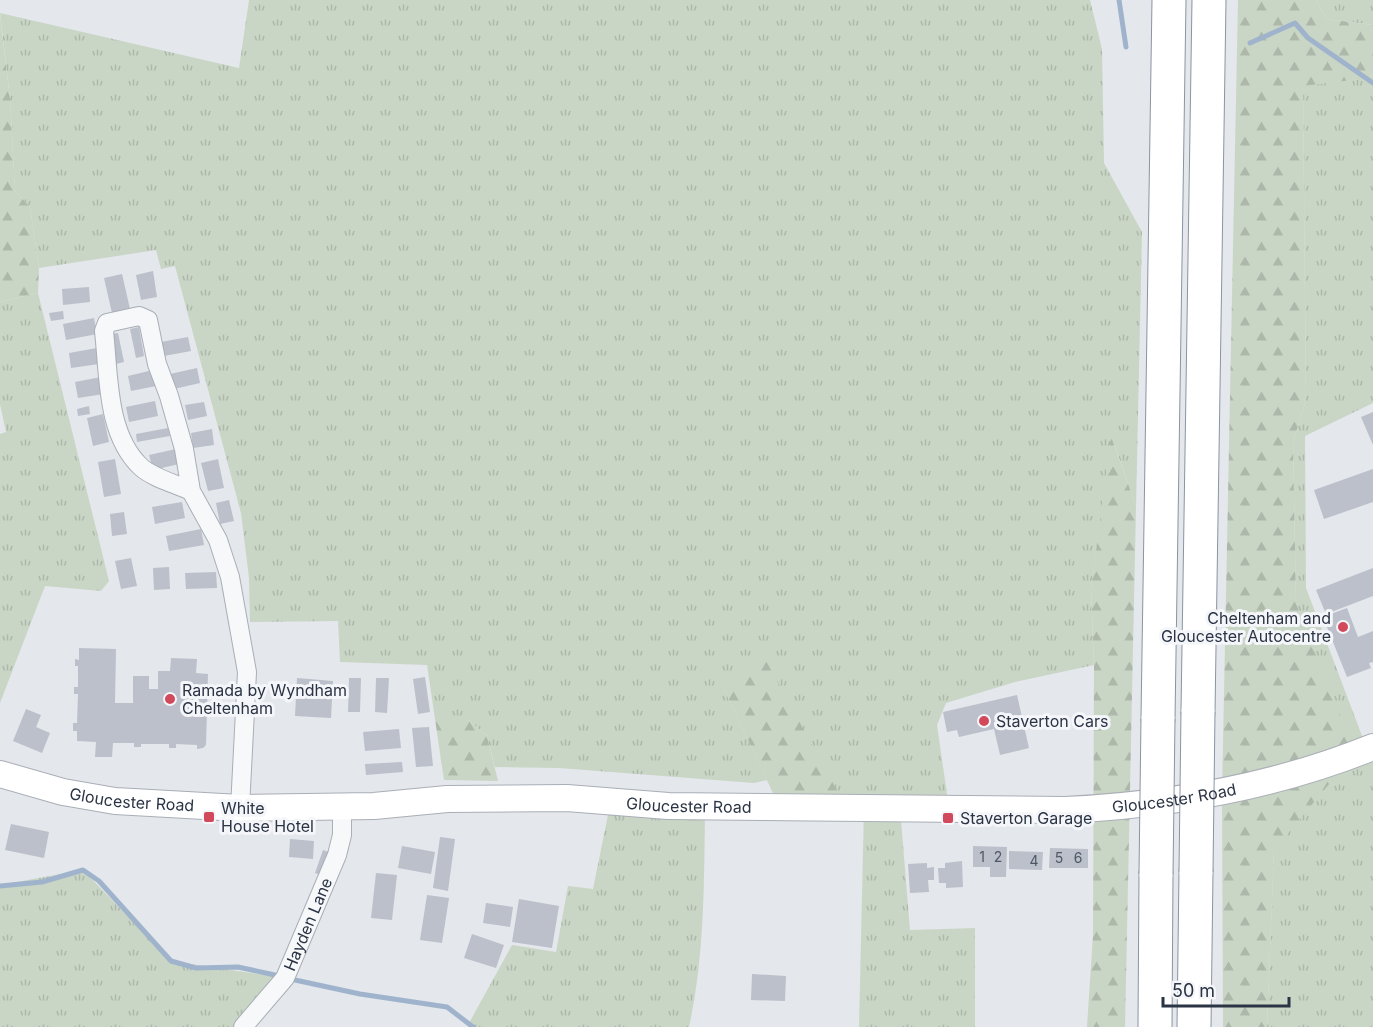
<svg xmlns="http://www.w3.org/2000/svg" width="1373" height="1027" viewBox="0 0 1373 1027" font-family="Inter,sans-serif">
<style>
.grass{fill:url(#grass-tufts)}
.forest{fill:url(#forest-firs)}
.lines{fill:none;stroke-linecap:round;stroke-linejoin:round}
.stream{stroke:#9fb4cc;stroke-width:5}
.building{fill:#bbc0ca}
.street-casing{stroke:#a9aeb7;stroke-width:20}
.secondary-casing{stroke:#a9aeb7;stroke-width:28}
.highway-casing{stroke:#8b94a3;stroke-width:35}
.street{stroke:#f7f8fa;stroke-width:18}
.secondary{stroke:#fff;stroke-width:26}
.highway{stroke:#fff;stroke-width:33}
.highway-bridge-casing{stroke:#8b94a3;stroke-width:35;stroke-linecap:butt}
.highway-bridge{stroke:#fff;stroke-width:33}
.poi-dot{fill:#d1495b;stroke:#f4f6f9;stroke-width:2}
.labels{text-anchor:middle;stroke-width:6;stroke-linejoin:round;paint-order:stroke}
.number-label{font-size:14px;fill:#4f5766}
.poi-label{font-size:16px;fill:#2b3445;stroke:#f4f6f9;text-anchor:start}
.street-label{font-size:16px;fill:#2b3445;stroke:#f4f6f9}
</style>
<defs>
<pattern id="grass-tufts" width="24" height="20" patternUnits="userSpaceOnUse" patternTransform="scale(1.5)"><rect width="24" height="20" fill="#c9d6c5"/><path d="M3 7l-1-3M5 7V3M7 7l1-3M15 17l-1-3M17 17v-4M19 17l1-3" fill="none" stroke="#adb8ab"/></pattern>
<pattern id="forest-firs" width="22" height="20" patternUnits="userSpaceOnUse" patternTransform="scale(1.5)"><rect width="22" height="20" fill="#c9d6c5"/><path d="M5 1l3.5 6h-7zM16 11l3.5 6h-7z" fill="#adb8ab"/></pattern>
</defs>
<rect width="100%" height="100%" fill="#e4e7ec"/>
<g class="grass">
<path d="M249 0H1090L1102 49 1104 163 1142 232 1136 506 1112 438 1091 589 1094 665 1015 682 946 703 937 725 949 808H900L910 930 975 928V1027H859L864 808 846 807 724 689 767 780 754 783 559 768 495 767 487 736 467 719H435L427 665 340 662 338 621 250 622 249 578 241 513 175 266 161 269 156 250 39 268 30 207 15 191 10 99 0 13 239 68Z"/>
<path d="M1316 0H1373V25L1326 19Z"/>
<path d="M1373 73V403L1305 436 1306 588 1367 749 1373 747V1027H1267L1274 849 1354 753 1296 603 1293 442 1306 400 1303 85 1369 78Z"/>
<path d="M38 293 109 581 101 591 45 586 0 703V434L6 432 0 404V302Z"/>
<path d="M611 800 705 807C704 881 705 955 689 1027H473L469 1023 512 945 556 952 568 886 593 889Z"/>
<path d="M83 870 171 961 285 978 243 1027H0V885Z"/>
</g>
<g class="forest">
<path d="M1238 0H1316L1326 19 1373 25V73L1369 78 1303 86 1306 400 1293 442 1296 603 1355 753 1274 850 1267 1027H1223L1222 793Z"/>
<path d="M0 15 10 99 15 191 30 207 39 268 38 293 0 302Z"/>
<path d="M1111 436 1136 506 1125 1027H1087L1093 935 1094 665 1091 589Z"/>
<path d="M764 657 846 807 780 808 724 689Z"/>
<path d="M435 719H467L487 736 498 781 444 780Z"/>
</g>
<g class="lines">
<g class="stream">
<path d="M1119 0 1126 47"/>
<path d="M1250 43 1295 23 1308 38 1373 83"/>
<path d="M0 886 42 882 83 870 99 881 171 961 196 968 238 967 275 975"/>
<path d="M295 980 360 994 447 1007 473 1027"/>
</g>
</g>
<g class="building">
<path d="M153 271 157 297 141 300 136 275Z"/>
<path d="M122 274 130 309 112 313 104 278Z"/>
<path d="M89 287 90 302 63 305 62 289Z"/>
<path d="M63 311 64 319 51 321 49 313Z"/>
<path d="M94 318 97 334 66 340 63 324Z"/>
<path d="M139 327 144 356 136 358 130 329Z"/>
<path d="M118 333 124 362 116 364 110 334Z"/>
<path d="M188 337 191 351 164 356 161 342Z"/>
<path d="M97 348 99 364 71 368 69 353Z"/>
<path d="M197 368 200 383 174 389 170 374Z"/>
<path d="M153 370 156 386 131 391 128 376Z"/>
<path d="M101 377 104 394 78 398 75 382Z"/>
<path d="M155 401 158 416 129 422 126 407Z"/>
<path d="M204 402 207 416 188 420 185 405Z"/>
<path d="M89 406 90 414 78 416 77 409Z"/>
<path d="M1373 412V445L1361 417Z"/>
<path d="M103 414 109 442 93 446 87 418Z"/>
<path d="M168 428 170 436 137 442 136 434Z"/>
<path d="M212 429 214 445 193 448 191 433Z"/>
<path d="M176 449 179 464 153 470 149 455Z"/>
<path d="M115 459 121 494 104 497 98 462Z"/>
<path d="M218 459 224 488 208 491 201 463Z"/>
<path d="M1373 469V502L1324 519 1314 490Z"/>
<path d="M229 500 234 521 220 524 216 503Z"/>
<path d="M182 502 185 518 155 524 152 507Z"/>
<path d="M124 512 127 534 112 536 110 514Z"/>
<path d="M201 529 204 545 169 551 166 536Z"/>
<path d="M131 558 137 586 121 589 115 561Z"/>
<path d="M169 567 170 589 154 590 153 568Z"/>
<path d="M1373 568V596L1326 614 1316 590Z"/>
<path d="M216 572 217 588 186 589 185 573Z"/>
<path d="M1347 608 1358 637 1373 631V662L1369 663 1371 668 1347 677 1323 617Z"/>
<path d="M79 648 116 649 115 703H133V676H149V689H158V671H170L171 658 197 659 196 673 208 674 206 745 203 748 197 749V745L176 744V748H169V744H141V747H134V743H113L112 757H95L96 742 77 741V731H73V723H77L78 694H74V687H78V666H75V659L79 660Z"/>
<path d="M425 677 430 712 418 714 413 679Z"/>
<path d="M297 678 333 681 331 718 295 716Z"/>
<path d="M349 678H361L360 712H348Z"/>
<path d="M376 678H389L387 713 375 712Z"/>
<path d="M1017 695 1029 748 1000 755 994 729 959 737 957 730 947 732 943 712Z"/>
<path d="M26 709 41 715 36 727 50 733 42 753 13 741Z"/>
<path d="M429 727 433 766 416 767 412 728Z"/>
<path d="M399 729 401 748 365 751 363 732Z"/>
<path d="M402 762 403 772 366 775 365 764Z"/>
<path d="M11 824 49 832 44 858 5 850Z"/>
<path d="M440 837 455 839 448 891 433 888Z"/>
<path d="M290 839 314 841 313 859 289 857Z"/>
<path d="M402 846 435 852 431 874 398 868Z"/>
<path d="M973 846 1007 847 1006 877H990V867H973Z"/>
<path d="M1050 848 1088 849V868H1049Z"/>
<path d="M323 850 332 853 324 876 315 873Z"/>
<path d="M1009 851 1043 852 1042 870 1009 869Z"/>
<path d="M962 861 963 887 946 888V883H939L938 868H945V863Z"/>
<path d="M927 863V868L934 867V880H928L929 892 910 893 908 864Z"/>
<path d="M376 873 397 875 392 920 371 918Z"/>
<path d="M427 895 449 898 442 943 420 940Z"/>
<path d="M519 899 559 906 552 948 512 942Z"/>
<path d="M486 903 513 907 510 927 483 923Z"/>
<path d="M472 934 504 945 496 968 464 958Z"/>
<path d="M752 974 786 976 785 1001 751 1000Z"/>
</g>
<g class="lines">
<defs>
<g id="street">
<path d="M191 491C176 484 153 478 141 467 106 434 109 375 104 331L107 323 139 316 148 320 157 364 169 396 184 449 191 491 218 540 230 577 247 672 240 808"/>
<path id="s1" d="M243 1027 285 978 337 855 342 835V807"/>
</g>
<g id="secondary">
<path id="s2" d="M0 774 63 792 115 801 240 808 374 806 447 799 567 798 668 806 1065 810C1171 805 1274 787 1373 747"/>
</g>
<g id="highway">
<path d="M1198 712 1209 0"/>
<path d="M1158 719 1169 0"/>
<path d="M1155 1027 1156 874"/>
<path d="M1194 1027 1196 872"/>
</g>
</defs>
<use href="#street" class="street-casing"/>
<use href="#secondary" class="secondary-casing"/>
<use href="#highway" class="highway-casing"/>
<use href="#street" class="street"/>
<use href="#secondary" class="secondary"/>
<use href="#highway" class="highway"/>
<defs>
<g id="highway-bridge">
<path d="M1196 872 1198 712"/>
<path d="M1156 874 1158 719"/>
</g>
</defs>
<use href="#highway-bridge" class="highway-bridge-casing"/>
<use href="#highway-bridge" class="highway-bridge"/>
</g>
<g class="poi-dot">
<circle cx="1343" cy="627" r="6"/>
<circle cx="170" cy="699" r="6"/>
<circle cx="984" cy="721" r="6"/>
<rect x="203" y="811" width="12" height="12" rx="3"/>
<rect x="942" y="812" width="12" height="12" rx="3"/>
</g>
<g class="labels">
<g class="number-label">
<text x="982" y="862">1</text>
<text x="998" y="862">2</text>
<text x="1059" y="863">5</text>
<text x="1078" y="863">6</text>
<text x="1034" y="866">4</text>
</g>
<g class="poi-label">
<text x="1331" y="624" text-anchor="end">Cheltenham and<tspan x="1331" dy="18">Gloucester Autocentre</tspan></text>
<text x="182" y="696">Ramada by Wyndham<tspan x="182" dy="18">Cheltenham</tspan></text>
<text x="996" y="727">Staverton Cars</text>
<text x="221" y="814">White<tspan x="221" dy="18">House Hotel</tspan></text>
<text x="960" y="824">Staverton Garage</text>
</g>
<g class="street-label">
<text dy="6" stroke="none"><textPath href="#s2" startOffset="1179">Gloucester Road</textPath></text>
<text dy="6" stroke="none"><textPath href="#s2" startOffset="135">Gloucester Road</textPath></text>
<text dy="6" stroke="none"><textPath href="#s2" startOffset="693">Gloucester Road</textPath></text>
<text dy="6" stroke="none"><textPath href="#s1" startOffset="123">Hayden Lane</textPath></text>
</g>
</g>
<path d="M1163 997v9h126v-9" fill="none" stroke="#2b3445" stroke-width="3"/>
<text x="1172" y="997" font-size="18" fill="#2b3445" stroke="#f4f6f9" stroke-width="4.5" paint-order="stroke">50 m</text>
</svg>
